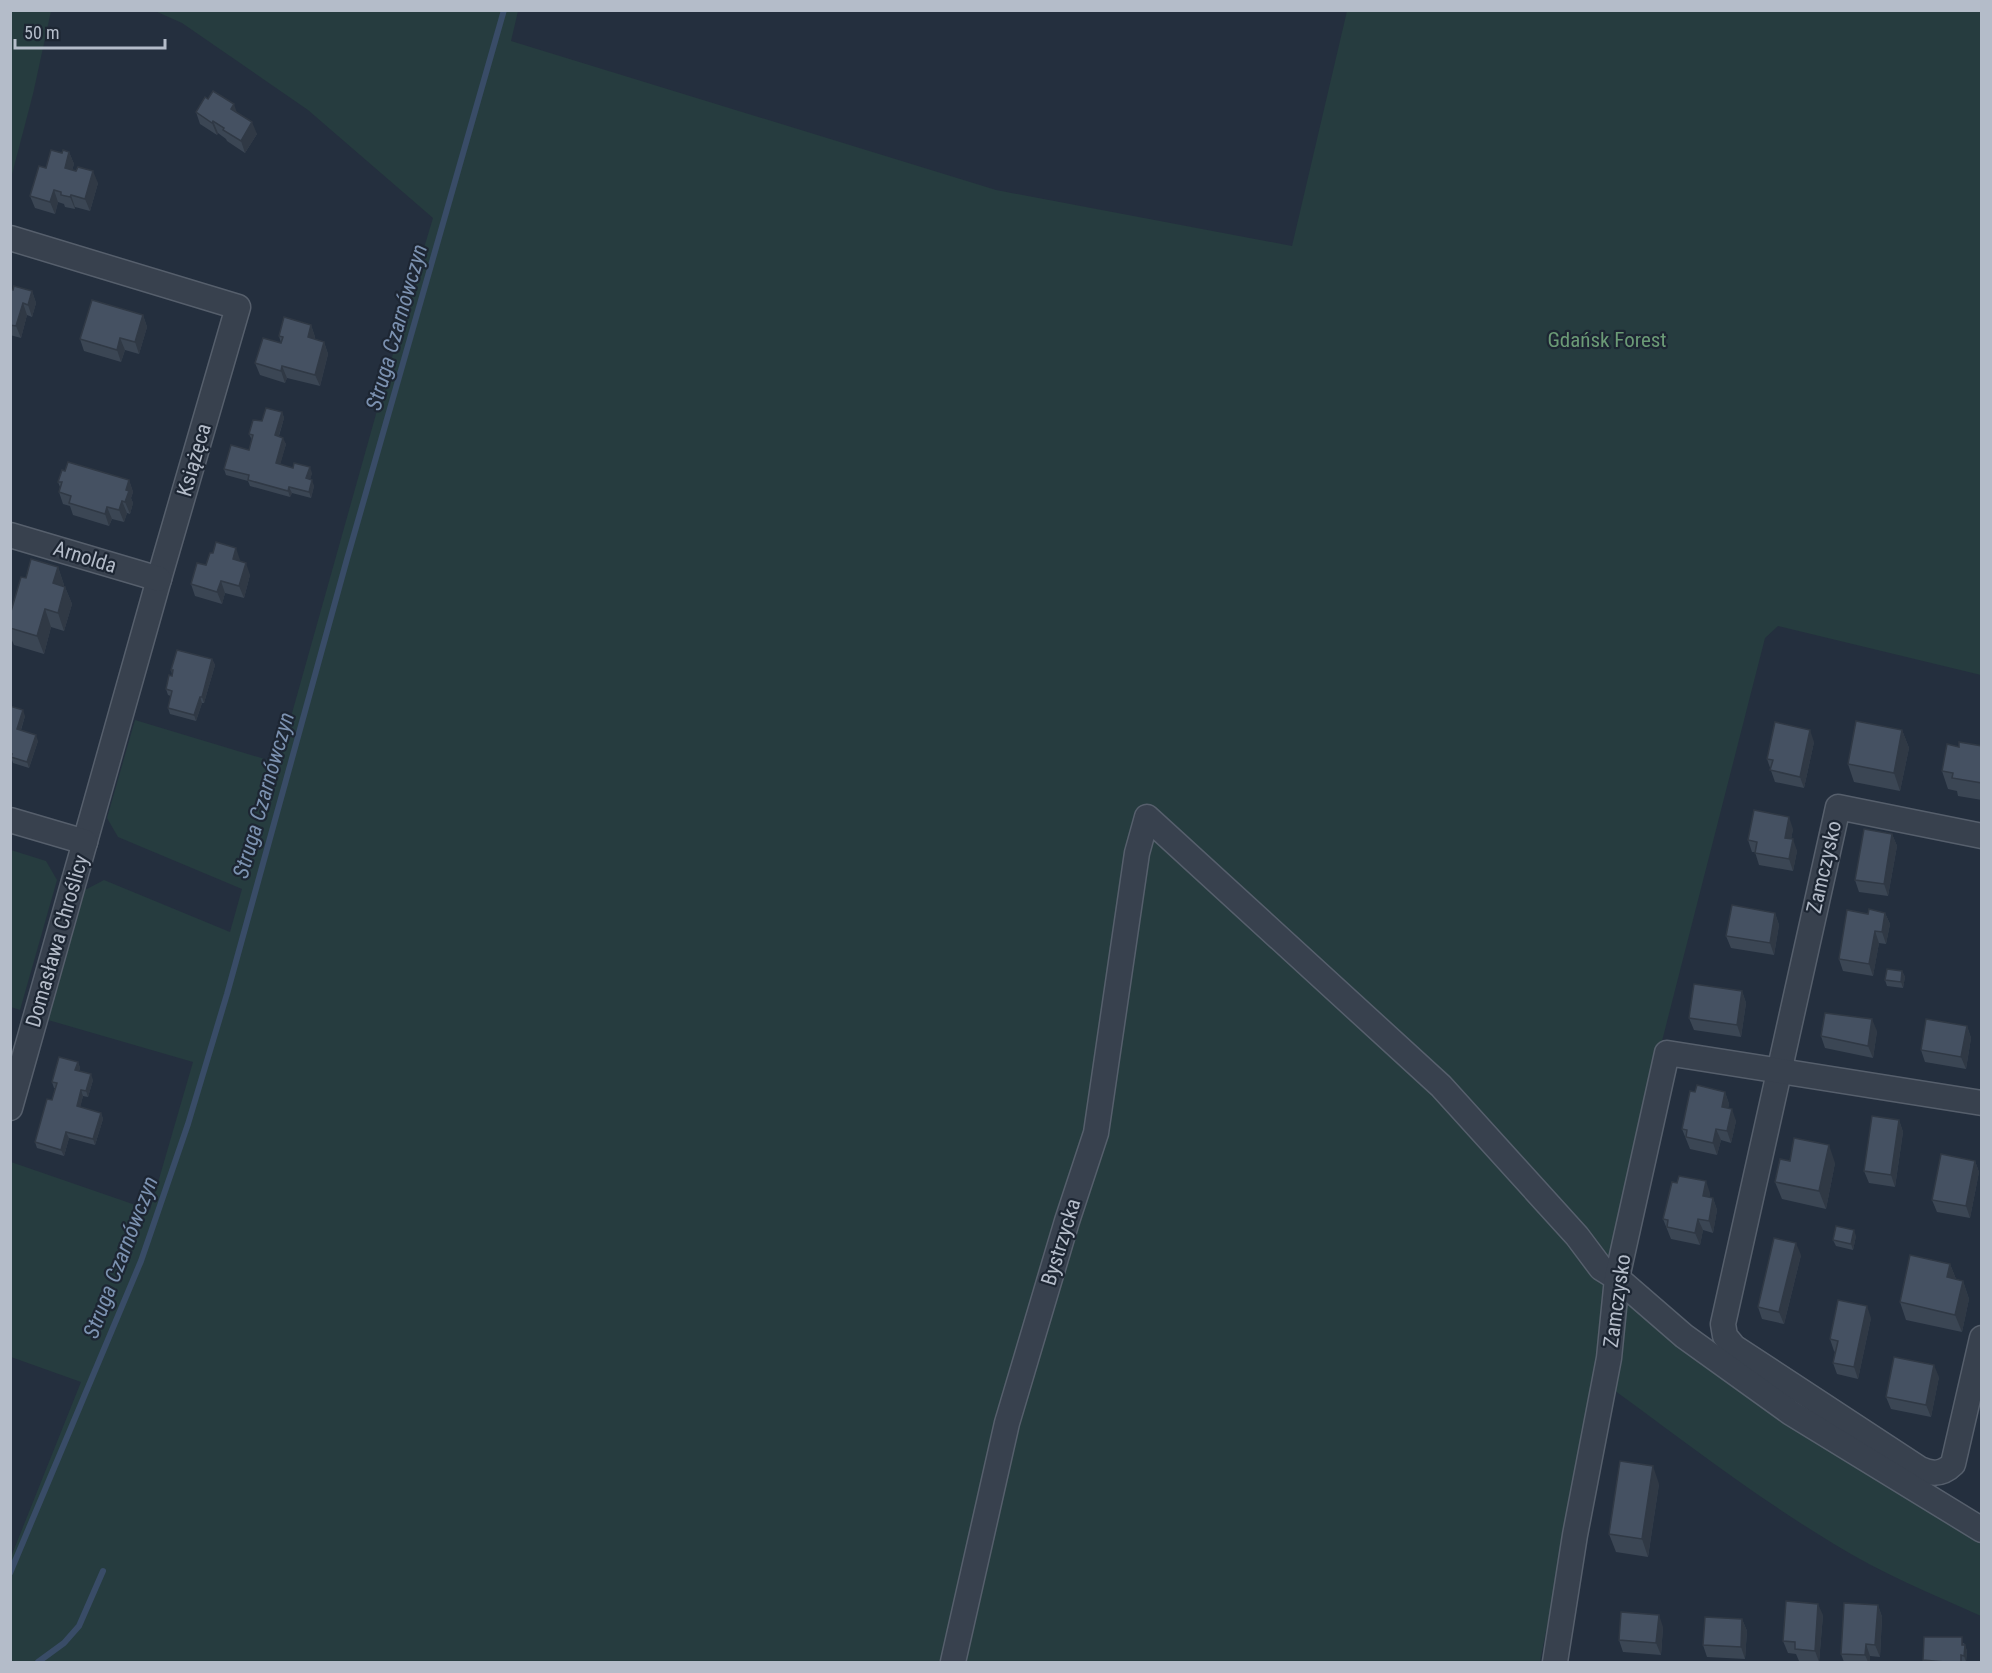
<svg xmlns="http://www.w3.org/2000/svg" width="1992" height="1673" viewBox="0 0 1992 1673" font-family="'Roboto Condensed',sans-serif">
<style>
.green{fill:#263c3f}
.lines{fill:none;stroke-linecap:round;stroke-linejoin:round}
.stream{stroke:#394c67;stroke-width:6}
.minor-casing{stroke:#565f6c;stroke-width:27}
.minor{stroke:#38414e;stroke-width:24}
.wall{fill:#3b4654}
.shaded-wall{fill:#303945}
.building{fill:#455162;stroke:#303945;stroke-width:1.5}
.labels{text-anchor:middle;stroke-width:4.5;stroke-linejoin:round;paint-order:stroke}
.park-label{font-size:21px;fill:#6b9a76;stroke:#1d2633}
.street-label{font-size:21px;fill:#b4bcc9;stroke:#1d2633}
.water-label{font-size:22px;font-style:italic;fill:#7c92b1;stroke:#1d2633}
</style>
<rect width="100%" height="100%" fill="#242f3e"/>
<g class="green">
<path d="M11 10 51 11 33 94 11 178Z"/>
<path d="M155 11H518L511 41 996 190 1292 246 1347 11H1981V675L1778 626 1765 638 1661 1045 1613 1248 1598 1274 1697 1361 1788 1425 1981 1543V1616C1932 1594 1881 1573 1834 1544 1751 1494 1675 1434 1596 1377L1540 1662H11V1557L81 1382 11 1357V1162L150 1210 193 1062 48 1020 85 890 104 880 230 932 242 889 118 837 107 818 135 720 278 763 405 311 433 218 308 110 182 23Z"/>
<path d="M11 850 46 861 57 880 20 1010 11 1007Z"/>
</g>
<g class="lines">
<g class="stream">
<path d="M10 1573 141 1261 188 1124 227 994 347 559 504 10"/>
<path d="M38 1662 64 1643 79 1626 103 1571"/>
</g>
<defs>
<g id="minor">
<path d="M10 238 238 307 159 579 10 1108"/>
<path d="M10 535 159 579"/>
<path d="M10 820 85 842"/>
<path d="M1982 836 1838 807 1723 1324 1725 1336 1734 1347 1920 1469C1933 1475 1943 1474 1953 1464L1982 1338"/>
<path d="M953 1662 1007 1423 1067 1221 1096 1133 1137 853 1147 817 1441 1086 1577 1236 1601 1268 1617 1278 1684 1336 1791 1413 1982 1530"/>
<path d="M1555 1662 1575 1535 1609 1358 1617 1278 1667 1053 1982 1103"/>
</g>
</defs>
<use href="#minor" class="minor-casing"/>
<use href="#minor" class="minor"/>
</g>
<g class="wall">
<path d="M196 112 237 113 257 134 245 153 227 141 226 139 218 133 217 135 200 124Z"/>
<path d="M69 152 74 164 72 170 98 183 90 211 75 207V209L65 207 64 204 58 202 55 214 35 208 30 196 46 168 62 153Z"/>
<path d="M10 289 32 291 36 303 32 317 27 315 21 338 10 335Z"/>
<path d="M143 315 147 327 139 354 125 350 121 362 84 351 80 339Z"/>
<path d="M311 325 315 337V339L324 342 328 354 320 386 287 378 285 383 260 375 255 363 281 343 279 336Z"/>
<path d="M282 412 284 418 279 436 286 444 280 464 312 473 310 479 314 486 311 498 292 493 290 497 250 486 248 481 226 475 224 469 249 450 252 440 249 434 262 421Z"/>
<path d="M129 480 133 492 131 498 133 503 130 514 127 513 124 522 112 519 109 526 73 515 70 506 63 504 59 492 60 487 58 482Z"/>
<path d="M240 560V561L250 575 244 598 225 593 222 604 195 596 191 584Z"/>
<path d="M58 567 64 585V586L65 587 72 604 64 631 51 627 44 654 14 645 10 636V615L26 578Z"/>
<path d="M212 659 215 665 204 703H202L196 721 170 714 168 708 171 696 168 695 166 689 172 674 171 670Z"/>
<path d="M10 706 25 716 21 730 38 741 29 768 13 763 12 760 10 759Z"/>
<path d="M1902 730 1909 748 1900 791 1854 782 1848 764Z"/>
<path d="M1814 742 1804 788 1775 782 1767 759Z"/>
<path d="M1982 746V800L1958 796 1957 791 1948 789 1942 771 1959 747Z"/>
<path d="M1793 829 1791 839 1797 851 1793 871 1759 865 1755 852H1752L1748 840Z"/>
<path d="M1892 834 1897 846 1888 896 1859 892 1855 880Z"/>
<path d="M1775 913 1779 925 1774 955 1731 948 1726 936Z"/>
<path d="M1885 913 1890 924 1886 944 1879 943 1873 976 1843 971 1839 959 1868 914Z"/>
<path d="M1902 971 1905 977 1903 988 1887 986 1885 980Z"/>
<path d="M1742 991 1746 1003 1741 1037 1694 1030 1689 1018Z"/>
<path d="M1967 1026 1971 1038 1966 1069 1925 1062 1921 1050Z"/>
<path d="M1877 1031 1873 1058 1825 1048 1821 1036Z"/>
<path d="M78 1062 80 1068 79 1071 93 1080 88 1097 83 1096 80 1107 101 1113 103 1119 95 1145 69 1138 64 1156 37 1148 35 1142 52 1100 55 1088H54L52 1082Z"/>
<path d="M1695 1092H1725L1729 1104 1728 1108 1736 1121 1731 1143 1721 1140 1717 1155 1690 1149 1682 1129Z"/>
<path d="M1899 1120 1903 1132 1895 1187 1869 1183 1864 1171Z"/>
<path d="M1790 1161 1835 1163 1826 1209 1782 1199 1775 1182Z"/>
<path d="M1975 1161 1979 1172 1970 1218 1937 1212 1932 1200Z"/>
<path d="M1710 1193 1709 1198H1713L1717 1210 1713 1233 1703 1230 1700 1245 1671 1239 1663 1219Z"/>
<path d="M1856 1236 1853 1250 1836 1246 1833 1240Z"/>
<path d="M1801 1255 1784 1324 1762 1319 1758 1307Z"/>
<path d="M1950 1264 1956 1279 1963 1281 1969 1299 1962 1332 1906 1320 1900 1302Z"/>
<path d="M1871 1318 1858 1379 1837 1374 1833 1363 1835 1352 1834 1351 1830 1339Z"/>
<path d="M1939 1377 1931 1417 1891 1409 1886 1397Z"/>
<path d="M1659 1484 1648 1557 1616 1552 1609 1534Z"/>
<path d="M1878 1605 1882 1617 1880 1657 1870 1656V1662H1844L1841 1654Z"/>
<path d="M1823 1615 1819 1662 1799 1661 1796 1654 1788 1653 1783 1641Z"/>
<path d="M1742 1619 1747 1631 1745 1659 1707 1657 1703 1645Z"/>
<path d="M1663 1627 1661 1655 1623 1652 1619 1640Z"/>
<path d="M1964 1643 1967 1651 1966 1662 1963 1661V1662H1924L1923 1660Z"/>
</g>
<g class="shaded-wall">
<path d="M234 104 238 116 231 109Z"/>
<path d="M213 121 218 133 217 135 212 123Z"/>
<path d="M252 122 257 134 245 153 241 141Z"/>
<path d="M69 152 74 164 69 180 65 168Z"/>
<path d="M93 171 98 183 90 211 85 199Z"/>
<path d="M54 190 58 202 55 214 50 202Z"/>
<path d="M71 195 75 207V209L70 197Z"/>
<path d="M32 291 36 303 32 317 28 305Z"/>
<path d="M23 303 27 315 21 338 16 326Z"/>
<path d="M143 315 147 327 139 354 135 342Z"/>
<path d="M311 325 315 337 312 349 308 337Z"/>
<path d="M120 338 125 350 121 362 117 350Z"/>
<path d="M324 342 328 354 320 386 315 375Z"/>
<path d="M282 366 287 378 285 383 281 371Z"/>
<path d="M282 412 284 418 277 441 275 435Z"/>
<path d="M283 438 286 444 279 469 276 463Z"/>
<path d="M310 467 312 473 309 484 306 478Z"/>
<path d="M129 480 133 492 131 498 133 503 130 514 125 502 126 490Z"/>
<path d="M312 480 314 486 311 498 309 492Z"/>
<path d="M289 487 292 493 290 497 288 491Z"/>
<path d="M122 501 127 513 124 522 119 510Z"/>
<path d="M107 507 112 519 109 526 105 514Z"/>
<path d="M236 548 240 560 237 571 233 559Z"/>
<path d="M246 563 250 575 244 598 239 586Z"/>
<path d="M58 567 64 585 60 601 53 583Z"/>
<path d="M221 581 225 593 222 604 217 592Z"/>
<path d="M65 587 72 604 64 631 58 613Z"/>
<path d="M45 609 51 627 44 654 37 636Z"/>
<path d="M212 659 215 665 204 703 202 697Z"/>
<path d="M200 697 202 703 196 721 194 715Z"/>
<path d="M23 710 25 716 19 735 17 729Z"/>
<path d="M1810 730 1814 742 1804 788 1800 777Z"/>
<path d="M1902 730 1909 748 1900 791 1894 773Z"/>
<path d="M36 735 38 741 29 768 27 762Z"/>
<path d="M1789 817 1793 829 1789 850 1785 838Z"/>
<path d="M1892 834 1897 846 1888 896 1884 884Z"/>
<path d="M1793 839 1797 851 1793 871 1789 859Z"/>
<path d="M1775 913 1779 925 1774 955 1770 943Z"/>
<path d="M1885 913 1890 924 1886 944 1882 932Z"/>
<path d="M1875 931 1879 943 1873 976 1869 964Z"/>
<path d="M1902 971 1905 977 1903 988 1901 982Z"/>
<path d="M1742 991 1746 1003 1741 1037 1737 1025Z"/>
<path d="M1872 1019 1877 1031 1873 1058 1868 1046Z"/>
<path d="M1967 1026 1971 1038 1966 1069 1961 1057Z"/>
<path d="M78 1062 80 1068 77 1076 75 1070Z"/>
<path d="M91 1074 93 1080 88 1097 86 1091Z"/>
<path d="M81 1090 83 1096 79 1112 77 1106Z"/>
<path d="M1725 1092 1729 1104 1726 1118 1722 1107Z"/>
<path d="M1732 1109 1736 1121 1731 1143 1727 1131Z"/>
<path d="M101 1113 103 1119 95 1145 93 1139Z"/>
<path d="M1899 1120 1903 1132 1895 1187 1891 1175Z"/>
<path d="M1716 1129 1721 1140 1717 1155 1713 1143Z"/>
<path d="M66 1132 69 1138 64 1156 61 1150Z"/>
<path d="M1829 1145 1835 1163 1826 1209 1819 1191Z"/>
<path d="M1975 1161 1979 1172 1970 1218 1966 1206Z"/>
<path d="M1706 1181 1710 1193 1707 1208 1703 1196Z"/>
<path d="M1713 1198 1717 1210 1713 1233 1709 1221Z"/>
<path d="M1698 1219 1703 1230 1700 1245 1695 1233Z"/>
<path d="M1854 1230 1856 1236 1853 1250 1851 1244Z"/>
<path d="M1796 1243 1801 1255 1784 1324 1779 1312Z"/>
<path d="M1950 1264 1957 1282 1947 1277Z"/>
<path d="M1963 1281 1969 1299 1962 1332 1955 1315Z"/>
<path d="M1867 1306 1871 1318 1858 1379 1854 1367Z"/>
<path d="M1934 1365 1939 1377 1931 1417 1926 1405Z"/>
<path d="M1653 1466 1659 1484 1648 1557 1642 1539Z"/>
<path d="M1818 1604 1823 1615 1819 1662 1815 1651Z"/>
<path d="M1878 1605 1882 1617 1880 1657 1875 1645Z"/>
<path d="M1659 1615 1663 1627 1661 1655 1656 1643Z"/>
<path d="M1742 1619 1747 1631 1745 1659 1741 1647Z"/>
<path d="M1866 1644 1870 1656V1662H1868L1865 1655Z"/>
<path d="M1965 1645 1967 1651 1966 1662 1964 1656Z"/>
</g>
<g class="building">
<path d="M213 91 234 104 231 109 252 122 241 141 223 130 224 128 213 121 212 123 196 112 205 97 208 99Z"/>
<path d="M51 150 62 153 63 150 69 152 65 168 76 171 78 167 93 171 85 199 71 195 70 197 61 195V192L54 190 50 202 30 196 39 166 46 168Z"/>
<path d="M14 286 32 291 28 305 23 303 16 326 10 325V289L13 290Z"/>
<path d="M92 300 143 315 135 342 120 338 117 350 80 339Z"/>
<path d="M284 317 311 325 308 337 324 342 315 375 282 366 281 371 255 363 263 338 281 343 283 337 279 336Z"/>
<path d="M266 408 282 412 275 435 283 438 276 463 293 468 294 463 310 467 306 478 312 480 309 492 289 487 288 491 248 480 249 475 224 469 231 445 249 450 253 435 249 434 253 420 262 421Z"/>
<path d="M68 462 129 480 126 490 129 491 125 502 122 501 119 510 107 507 105 514 69 503 71 496 59 492 62 482H58L62 470 65 471Z"/>
<path d="M216 542 236 548 233 559 246 563 239 586 221 581 217 592 191 584 197 563 206 565 210 553H213Z"/>
<path d="M31 559 58 567 53 583 65 587 58 613 45 609 37 636 10 628V615L21 577 26 578Z"/>
<path d="M177 650 212 659 202 697H200L194 715 168 708 172 691 166 689 169 675 172 676 173 670H171Z"/>
<path d="M10 706 23 710 17 729 36 735 27 762 11 757 12 754H10Z"/>
<path d="M1856 721 1902 730 1894 773 1848 764Z"/>
<path d="M1775 722 1810 730 1800 777 1770 770 1773 760 1767 759Z"/>
<path d="M1959 742 1982 746V783L1952 778 1953 773 1942 771 1947 744 1959 747Z"/>
<path d="M1754 810 1789 817 1785 838 1793 839 1789 859 1755 853 1757 842 1748 840Z"/>
<path d="M1864 829 1892 834 1884 884 1855 880Z"/>
<path d="M1732 905 1775 913 1770 943 1726 936Z"/>
<path d="M1869 909 1885 913 1882 932 1875 931 1869 964 1839 959 1847 910 1868 914Z"/>
<path d="M1887 969 1902 971 1901 982 1885 980Z"/>
<path d="M1694 984 1742 991 1737 1025 1689 1018Z"/>
<path d="M1825 1013 1872 1019 1868 1046 1821 1036Z"/>
<path d="M1926 1019 1967 1026 1961 1057 1921 1050Z"/>
<path d="M59 1057 78 1062 75 1070 91 1074 86 1091 81 1090 77 1106 101 1113 93 1139 66 1132 61 1150 35 1142 47 1099 52 1100 57 1083 52 1082Z"/>
<path d="M1697 1085 1725 1092 1722 1107 1732 1109 1727 1131 1716 1129 1713 1143 1686 1137 1687 1130 1682 1129 1690 1091 1695 1092Z"/>
<path d="M1872 1116 1899 1120 1891 1175 1864 1171Z"/>
<path d="M1794 1138 1829 1145 1819 1191 1775 1182 1780 1159 1790 1161Z"/>
<path d="M1941 1154 1975 1161 1966 1206 1932 1200Z"/>
<path d="M1679 1176 1706 1181 1703 1196 1713 1198 1709 1221 1698 1219 1695 1233 1667 1227 1668 1220 1663 1219 1672 1182 1677 1183Z"/>
<path d="M1836 1226 1854 1230 1851 1244 1833 1240Z"/>
<path d="M1774 1238 1796 1243 1779 1312 1758 1307Z"/>
<path d="M1910 1255 1950 1264 1947 1277 1963 1281 1955 1315 1900 1302Z"/>
<path d="M1838 1300 1867 1306 1854 1367 1833 1363 1838 1341 1830 1339Z"/>
<path d="M1894 1357 1934 1365 1926 1405 1886 1397Z"/>
<path d="M1620 1461 1653 1466 1642 1539 1609 1534Z"/>
<path d="M1786 1601 1818 1604 1815 1651 1795 1649V1642L1783 1641Z"/>
<path d="M1844 1603 1878 1605 1875 1645 1866 1644 1865 1655 1841 1654Z"/>
<path d="M1621 1612 1659 1615 1656 1643 1619 1640Z"/>
<path d="M1705 1617 1742 1619 1741 1647 1703 1645Z"/>
<path d="M1924 1637H1962V1645H1965L1964 1656 1961 1655V1662H1945L1923 1660Z"/>
</g>
<g class="labels">
<g class="park-label">
<text x="1607" y="347">Gdańsk Forest</text>
</g>
<g class="street-label">
<text transform="translate(194 460) rotate(-74)" y="7">Książęca</text>
<text transform="translate(85 557) rotate(17)" y="7">Arnolda</text>
<text transform="translate(1824 867) rotate(-77)" y="7">Zamczysko</text>
<text transform="translate(57 941) rotate(-74)" y="7">Domasława Chroślicy</text>
<text transform="translate(1061 1242) rotate(-73)" y="7">Bystrzycka</text>
<text transform="translate(1617 1301) rotate(-82)" y="7">Zamczysko</text>
</g>
<g class="water-label">
<text transform="translate(396 327) rotate(-74)" y="8">Struga Czarnówczyn</text>
<text transform="translate(263 795) rotate(-74)" y="8">Struga Czarnówczyn</text>
<text transform="translate(120 1257) rotate(-69)" y="8">Struga Czarnówczyn</text>
</g>
</g>
<rect width="1992" height="1673" fill="none" stroke="#b4bcc9" stroke-width="24"/>
<path d="M15 39v9h150v-9" fill="none" stroke="#b4bcc9" stroke-width="3"/>
<text x="24" y="39" font-size="18" fill="#b4bcc9" stroke="#1d2633" stroke-width="4.5" paint-order="stroke">50 m</text>
</svg>
